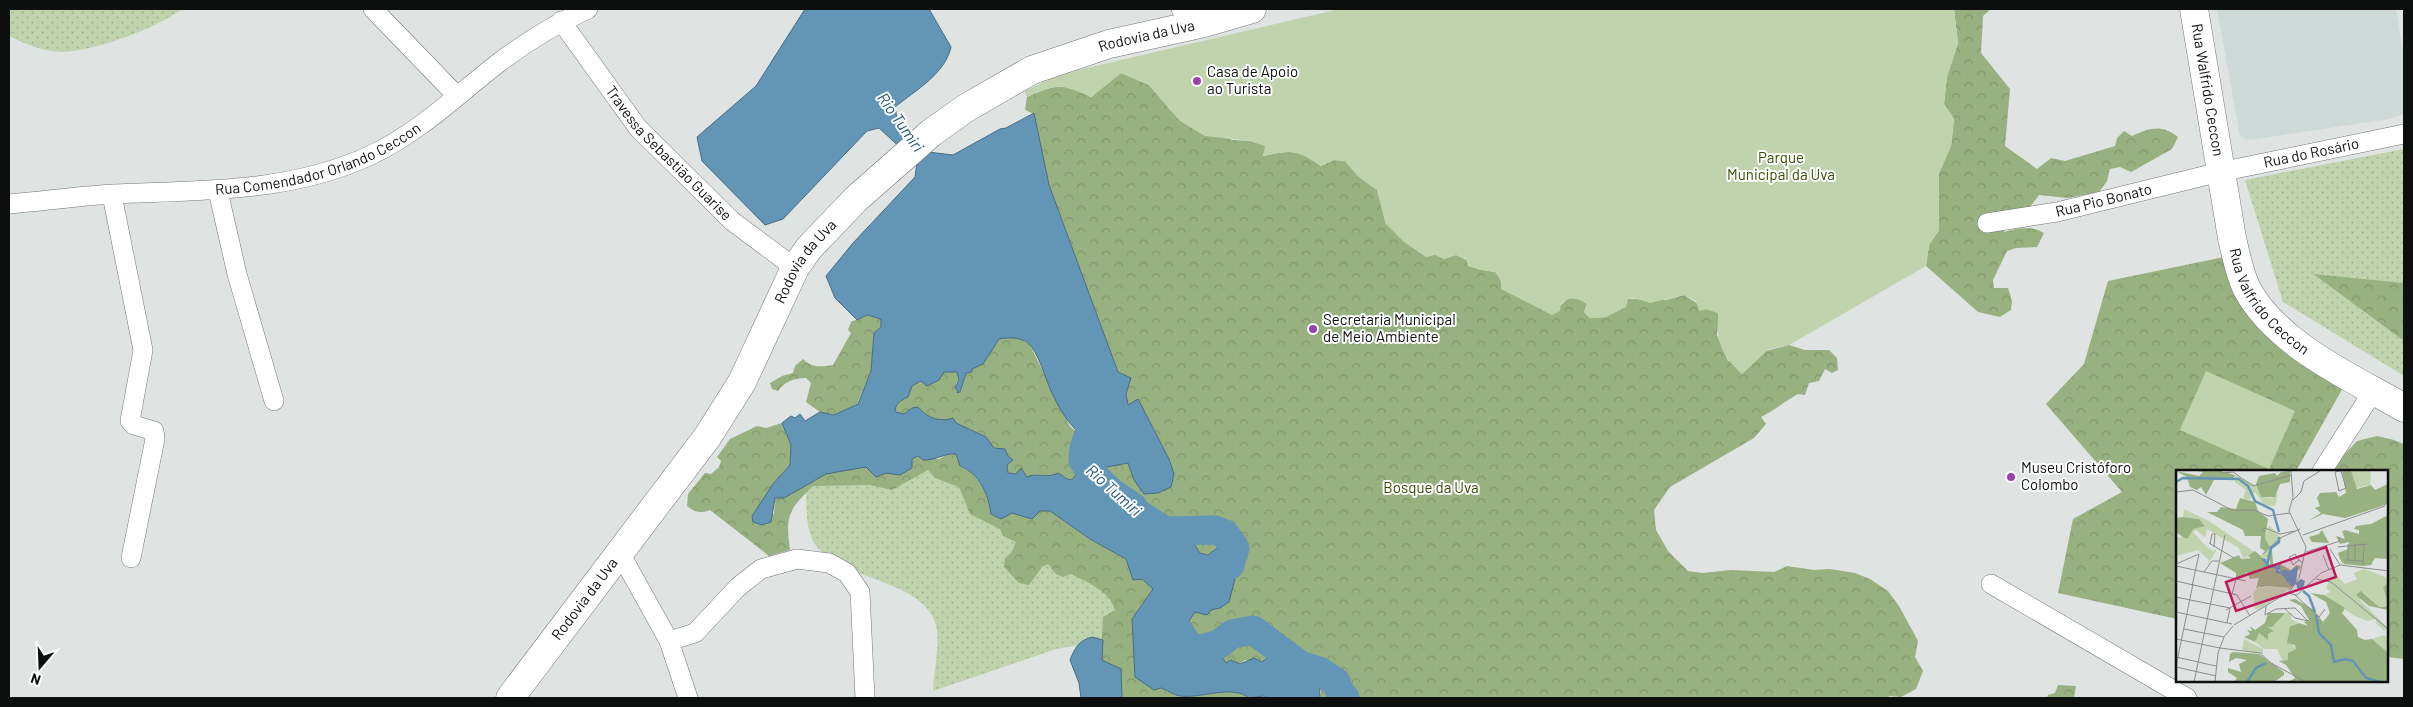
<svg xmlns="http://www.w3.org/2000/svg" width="2413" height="707" viewBox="0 0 2413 707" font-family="Barlow,sans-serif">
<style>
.built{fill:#cddad8}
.grass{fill:url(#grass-dots)}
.forest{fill:url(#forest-crowns)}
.green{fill:#bfd4ad}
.water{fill:#6295b6;stroke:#486c84}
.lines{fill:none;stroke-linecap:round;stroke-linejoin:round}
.river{stroke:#6295b6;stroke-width:29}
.street-casing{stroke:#747776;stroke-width:20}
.secondary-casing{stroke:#747776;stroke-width:29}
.street{stroke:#fff;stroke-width:19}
.secondary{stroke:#fff;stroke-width:28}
.poi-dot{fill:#9a41ac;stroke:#fff;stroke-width:2}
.labels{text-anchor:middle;stroke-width:4;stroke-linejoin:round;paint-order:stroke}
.street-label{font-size:15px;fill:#0d0e0e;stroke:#fff}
.poi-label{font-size:15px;fill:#0d0e0e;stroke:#fff;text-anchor:start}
.park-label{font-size:15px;fill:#324f01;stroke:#fff}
.water-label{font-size:16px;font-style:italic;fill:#175476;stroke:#fff}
.inset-river{fill:none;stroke:#6295b6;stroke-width:2.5}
.inset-road{fill:none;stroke:#8b8e8d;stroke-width:1}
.view{fill:#c2185b;fill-opacity:0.15;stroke:#c2185b;stroke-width:2.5}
.inset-edge{fill:none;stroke:#0d0e0e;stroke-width:2.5}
</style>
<defs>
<pattern id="grass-dots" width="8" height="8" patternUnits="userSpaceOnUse" patternTransform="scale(1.25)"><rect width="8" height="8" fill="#bfd4ad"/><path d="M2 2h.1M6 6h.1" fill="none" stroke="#a3b594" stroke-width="1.8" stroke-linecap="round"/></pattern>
<pattern id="forest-crowns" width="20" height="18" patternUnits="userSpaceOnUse" patternTransform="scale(1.25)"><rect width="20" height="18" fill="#98b180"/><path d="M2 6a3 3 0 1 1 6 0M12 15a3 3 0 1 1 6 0" fill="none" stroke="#82976d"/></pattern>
</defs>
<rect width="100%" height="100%" fill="#dfe3e2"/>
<path class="built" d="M2217 9H2396L2404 58V114L2389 119 2249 140 2240 136Z"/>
<g class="grass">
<path d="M9 9H182C157 28 92 52 60 52 42 51 25 44 9 36Z"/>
<path d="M2404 149V283L2314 275 2404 341V376L2283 302 2245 180Z"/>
<path d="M913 456 1226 622 1056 649 933 691C934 673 939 647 937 630 930 581 848 582 818 548 803 532 807 498 806 477Z"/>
</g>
<g class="forest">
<path d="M1954 9H1991L1983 16 1981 53 2010 89 2005 146 2037 169 2051 158 2065 161 2115 146 2117 138 2124 131 2132 136C2150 128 2161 124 2178 137L2172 149 2131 172 2120 167 2110 169 2107 181 2099 192 2068 198 2039 195 2026 212 2003 226 2004 232C2018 228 2032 225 2044 233L2037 247 2016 248 2007 251 1993 280 1994 288H2008L2012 301 2011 310 2000 317 1978 312 1926 266 1929 245 1939 230V173L1951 146 1954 119 1944 104 1947 77 1958 43Z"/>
<path d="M1121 73 1149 85 1172 112 1232 140 1250 141 1266 146 1263 156C1291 150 1297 149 1321 166L1334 160 1345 161 1358 176 1377 190 1386 224 1444 259 1456 255C1474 262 1474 270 1496 272L1501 281 1552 314 1568 298H1578L1587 304 1584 312 1590 318 1606 317 1628 299 1666 300 1684 295 1706 309 1719 313 1717 335 1728 361 1789 345 1805 350H1829L1837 358 1838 370 1832 373 1825 369 1819 381 1809 383 1805 395 1798 394C1785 401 1775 410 1761 417L1766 424 1754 438 1670 487 1654 510 1656 530 1668 551 1688 571 1702 573 1731 570 1774 572 1787 566 1814 570 1830 569 1855 573 1870 579 1888 591 1899 606 1918 641 1915 657 1923 671 1916 689 1901 697 1889 696 1888 698H1320L1321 691 1295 662 1290 667 1281 665 1278 657H1268L1262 662 1245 660 1240 664 1226 663 1219 652 1195 641 1190 634 1189 621 1195 611 1220 608 1224 554 1217 548 1208 555 1200 553 1192 541 1195 530 1158 535 1149 533 1126 508 1083 475 1069 481 1065 480 1060 474C1050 477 1036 472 1027 477L1019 472 1012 475 1008 473 1007 465 1013 460 1006 453 994 448 986 437 956 423 935 419 912 408 904 414 894 412C895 405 901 400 908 397L912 386 943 371 957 372 959 380 956 384 958 392H960L966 373 972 369 999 339 1008 337 1021 339 1030 345 1070 426 1093 447 1090 459 1107 467 1128 463 1134 480 1174 474 1169 459 1138 399 1128 405 1126 394 1131 378 1118 372 1049 185 1034 114 1025 110 1027 97C1057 84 1061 83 1091 97Z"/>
<path d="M2229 256 2344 386 2296 471H2177V619L2058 593 2073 519 2122 492 2046 404 2084 364 2108 281Z"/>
<path d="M2313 274 2404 283V341Z"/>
<path d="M867 315 881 319V327L874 333 871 371 857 404 834 415 820 412 806 402 811 383 806 378C795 378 785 381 778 391L772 389 770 383 782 376 793 373 795 366 803 359C812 368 820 367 833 365L851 333 848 330 851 322Z"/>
<path d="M782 423 791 445 790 465 773 484 752 516 774 514 775 498 826 474 867 467 876 477 886 473 900 475 912 459 918 456 939 459 951 453 957 454 960 466C976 473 984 487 989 503L1032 519 1040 511H1050L1090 539 1126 559 1133 580 1142 579 1153 589 1132 619 1161 688C1167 690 1174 695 1180 696 1199 699 1233 684 1249 698H1122L1121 669C1116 666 1107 666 1103 661 1100 658 1103 624 1103 617L1115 610C1109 590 1088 583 1071 574L1063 577 1056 574 1048 564 1042 567 1029 585 1019 583 1004 567 1005 558 1011 553 1016 542 1003 536 1000 529 970 514 959 487 935 478 928 470 892 490 870 485 813 486C789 510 785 514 790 550L769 556 710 510C700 514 695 512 687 506L688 494 705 473 711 474 719 467 721 461 717 457 730 439 757 426 766 428Z"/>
<path d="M2377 436 2394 440 2404 444V659L2387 657V471H2329L2357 441Z"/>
<path d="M2058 685 2076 686 2074 698H2047L2048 695 2055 693Z"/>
</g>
<g class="green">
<path d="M1339 9H1954L1958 43 1947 77 1944 104 1954 119 1951 146 1939 173V230L1929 245 1926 266 1789 345 1769 349 1742 374C1720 354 1717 342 1718 313L1707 309 1699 311 1696 301 1684 295 1650 303 1634 298 1628 299 1626 307 1606 317 1590 318 1584 312 1587 304C1577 298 1571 296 1561 303L1560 311 1552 315 1501 289V281L1495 272 1480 270 1468 266 1466 259 1456 255 1444 259 1435 255 1426 257 1404 242 1386 224 1377 190 1358 176 1345 161 1334 160 1321 166C1297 149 1291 150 1263 156L1265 146 1250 141 1205 136 1180 121 1149 85 1121 73 1091 97C1061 83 1057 84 1027 97L1025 91 1056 76 1087 68Z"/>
<path d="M2206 371 2295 411 2269 469 2180 430Z"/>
</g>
<g class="water">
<path d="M805 9H929L951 47C945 74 916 90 895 107L897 119 928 152 953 155 1000 129 1006 128 1034 113 1049 185 1118 372 1131 378 1126 394 1128 405 1138 399 1169 459 1174 474 1171 487 1158 493 1144 494 1134 480 1128 463 1107 467 1099 472 1090 465 1093 447C1077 432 1064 419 1055 399 1046 383 1042 361 1031 346 1024 337 1009 337 999 339L983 364 972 369V372L966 373 960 392 957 393 958 391 955 388 959 380 957 372H944L939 380 927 386 921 381 912 386 908 397C901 400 895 404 895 412L904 414 912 408 918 407C926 417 940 423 953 418L956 423 986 437 994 448 1005 449 1008 456 1013 460 1007 465 1008 473 1016 474 1021 468 1027 477C1037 472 1048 479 1058 473 1066 477 1071 486 1077 472L1083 475 1086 472 1094 477V482L1126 508 1143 529 1149 530V533L1153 534 1181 527 1195 529 1192 541 1200 553 1208 555 1217 548 1223 549 1224 554 1233 557 1237 571 1229 602 1220 608 1211 610 1207 615 1195 612 1189 621 1192 625 1188 629 1195 641 1208 643 1219 652 1226 663 1231 660 1240 664 1254 658 1262 662 1268 657H1278L1281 665 1290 667 1295 662H1302L1310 677 1313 673 1319 675 1320 698H1268L1264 696 1249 698C1233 684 1199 699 1180 696 1174 695 1167 690 1161 688L1154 690 1135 677 1132 619 1153 589 1142 579 1133 580 1126 559 1090 539 1050 511H1040L1032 519 1012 513 1001 519 991 514C988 494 980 474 960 466L956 454C948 452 934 461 923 460L918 456 912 459V468L900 475 886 473 876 477 866 467 826 474 784 498H775L771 522 762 525 753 522 752 516 773 484 790 465 791 445 782 423 791 416 795 418 800 414 805 421 820 412 834 415 858 404 871 371 874 333 881 327V319L867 315 857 320 835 298 826 276 853 243 915 177 917 163 879 128 867 131 783 219 765 225 702 161 697 137 756 86Z"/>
<path d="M1092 637 1103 640 1102 660 1121 669 1122 698H1081L1079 683 1070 660C1075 648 1078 641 1092 637Z"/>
</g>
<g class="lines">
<g class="river">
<path d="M1091 402 1092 424 1084 449 1083 460 1091 473 1111 492 1133 507 1137 513 1165 531 1215 530 1225 534 1235 548 1230 565 1216 573 1207 583"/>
<path d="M1179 631 1188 645 1199 650 1219 644 1232 634 1253 630 1300 665 1319 671 1336 682 1340 692 1345 698"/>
</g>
<defs>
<g id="street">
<path d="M373 9 457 96"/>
<path d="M1181 9 1204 23"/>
<path id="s1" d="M561 21 638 128 732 221 795 268"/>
<path d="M218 191 237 274 274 401"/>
<path d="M112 195 143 350 130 421 134 425 154 431 155 439 131 558"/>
<path id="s2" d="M9 204C44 201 79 196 114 194 201 190 288 193 369 156 419 133 458 94 501 61 528 41 557 23 588 9"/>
<path id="s3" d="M1987 223 2057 212 2220 172 2404 134"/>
<path d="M2322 471 2374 390"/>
<path d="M620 553 669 641 695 633 738 587 761 569 797 559 829 563 847 573 860 592 865 698"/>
<path d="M1991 584 2187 698"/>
<path d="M669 641 688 698"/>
</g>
<g id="secondary">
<path id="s4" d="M2194 9 2232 238C2236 255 2239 273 2247 289 2277 345 2351 377 2404 408"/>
<path id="s5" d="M510 698 708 436 742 382 795 268 809 248 857 198 931 133 966 108 1032 70 1109 44 1204 23 1252 9"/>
</g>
</defs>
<use href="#street" class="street-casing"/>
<use href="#secondary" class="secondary-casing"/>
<use href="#street" class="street"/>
<use href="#secondary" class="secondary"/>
</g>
<g class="poi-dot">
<circle cx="1197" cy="81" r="5"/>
<circle cx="1313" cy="329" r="5"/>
<circle cx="2011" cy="477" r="5"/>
</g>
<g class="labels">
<g class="street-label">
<text dy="5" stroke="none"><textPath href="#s5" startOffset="949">Rodovia da Uva</textPath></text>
<text dy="5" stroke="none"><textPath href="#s4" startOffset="82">Rua Walfrido Ceccon</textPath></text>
<text dy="5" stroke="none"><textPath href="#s1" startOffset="171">Travessa Sebastião Guarise</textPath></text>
<text dy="5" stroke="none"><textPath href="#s3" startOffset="332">Rua do Rosário</textPath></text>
<text dy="5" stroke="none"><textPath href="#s2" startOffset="315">Rua Comendador Orlando Ceccon</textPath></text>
<text dy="5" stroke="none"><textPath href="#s3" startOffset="119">Rua Pio Bonato</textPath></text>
<text dy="5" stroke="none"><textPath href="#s5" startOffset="529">Rodovia da Uva</textPath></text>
<text dy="5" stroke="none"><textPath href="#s4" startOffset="308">Rua Valfrido Ceccon</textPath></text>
<text dy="5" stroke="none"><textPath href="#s5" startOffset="124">Rodovia da Uva</textPath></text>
</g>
<g class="poi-label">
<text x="1207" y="77">Casa de Apoio<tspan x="1207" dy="17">ao Turista</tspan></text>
<text x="1323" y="325">Secretaria Municipal<tspan x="1323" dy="17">de Meio Ambiente</tspan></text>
<text x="2021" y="473">Museu Cristóforo<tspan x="2021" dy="17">Colombo</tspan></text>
</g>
<g class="park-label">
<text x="1781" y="163">Parque<tspan x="1781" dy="17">Municipal da Uva</tspan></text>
<text x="1431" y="493">Bosque da Uva</text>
</g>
<g class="water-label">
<text transform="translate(901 122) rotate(55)" y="6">Rio Tumiri</text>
<text transform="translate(1114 490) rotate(42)" y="6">Rio Tumiri</text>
</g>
</g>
<g transform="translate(2176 470)">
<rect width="212" height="212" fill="#dfe3e2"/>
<path d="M174 1H195L194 15 180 18ZM59 5 84 17 86 27 96 28 102 24 99 36 88 35 79 22 73 30 67 28 70 20 59 12ZM8 39 33 51 80 83 67 88 63 78 31 59 29 67 20 60 17 62 31 77 37 81 41 79 31 96 33 90 22 80 0 86V67L11 68 16 59 29 55 22 49 7 47ZM93 55 106 69 97 76 92 92 84 85 94 77 89 68ZM188 99 212 108V114L207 117 212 134 209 137H203L188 123 184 130 212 158 208 161 200 153V149L191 151 177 145 148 125 155 122 150 118 155 107 161 106 169 114 181 109 178 103ZM109 143H116L115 148 122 153 115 155 112 168 120 179 112 184V190H106L101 179H88L79 172 82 163 92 169V164L97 162 91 158ZM208 165 212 168 211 184 196 169Z" fill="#bfd4ad"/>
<path d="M0 1 23 6 27 2 21 1H44L59 5 57 10H38L30 25 25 17 21 20 14 17 11 7ZM114 1V12L104 14 99 27H85L80 14 83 6 99 3 101 6 105 2ZM166 1H175L181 19 195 15 199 20 212 14V34L169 48 147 44 132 51 145 43 139 38 144 36 141 28 144 23 160 22 163 27 170 23ZM64 28 79 32 82 41 92 49 89 68 94 77 89 81 84 78 85 66H69L67 60 31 42H41L45 37 60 39ZM212 45V89L199 88 195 95 187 96 168 94 164 89 162 83 172 79 173 72 164 74 160 66 169 69 166 61 169 60 183 64V60L178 59 180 56 195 54ZM7 47 23 49 29 56 17 59 12 68H8L0 62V48ZM146 60 153 73 136 72 133 67 143 64ZM96 80 97 94H104L115 100 120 95 125 96 123 100 114 102 104 99 103 95 95 96 102 97 101 101 117 102 114 107 108 106 116 117 113 120 92 116 80 118 83 108 74 109 71 102 65 108H60V103L44 93 63 85 65 89 75 88 72 86 79 81 94 95V87H90ZM212 114V140L193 136 180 125 185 121 203 137H209L212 134 207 117ZM134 123 148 125 169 138 166 143 181 160 182 167 189 170 196 169 212 183V212H112L119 208 110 195 103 191 112 190V183L120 179 119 175 111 173 114 156 123 153 132 156 128 152 133 150 125 136 113 130 119 129 138 140 147 152 154 143 150 132ZM92 143H109L96 157H91L98 161 92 164V170L83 163 79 172 68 167 74 164 71 160 76 161 74 156 79 160 89 153ZM57 182 83 184 108 202V205L98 212H58L61 208 52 202V198L65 202 63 194 71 190 60 188 53 192 54 184Z" fill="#98b180"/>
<path d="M68 169 87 179V184L66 180Z" fill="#bfd4ad"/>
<path d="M83 116 86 118 92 116 115 118 85 138 79 139 77 123Z" fill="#bfd4ad"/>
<path d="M85 88 90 89 92 94 98 96 104 95 105 90 104 99 114 101 122 96 120 113 125 109 129 111 127 118 122 120 120 114 116 117 105 104 108 102 90 95Z" fill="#6295b6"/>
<path class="inset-river" d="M0 12 7 8 63 9 72 16 79 31 97 40 103 62M103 67V72L95 78 91 96 102 97 101 102 108 103 111 107M127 121 133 126 139 142M140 145 143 163 155 175 158 192 169 189 177 191 190 208 204 212M71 212 80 198 90 193"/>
<path class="inset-road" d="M43 1 46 3 57 2 77 16 116 5M164 1 159 2 163 21 170 18 165 1M0 22 17 20 56 40H78L92 46 114 43M117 30 125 22 128 11 144 1M85 61 89 58 104 64 119 61M127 65 209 36M33 73 58 88M34 74 36 64H39L38 77M179 74V91M162 77 191 74M154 79 164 95M130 82 164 71 163 67M87 84 104 68 124 59M147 85 153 100M123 90 119 84 113 87 117 95 123 90 127 93M170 90 187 91M172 90V74M0 94 23 84M187 94 188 74M0 96 70 111M28 102 36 91H43M140 109 155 112 212 159M0 111 61 125 74 146M16 116 23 84M110 123 121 125 145 103 164 95 213 101M56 124 60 109M119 125 143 147 149 139M0 127 54 138M90 136 89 145 100 139 119 138 132 151 119 148 109 139M50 140 75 126M0 142 56 154M51 153 54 138M58 155 114 121 123 108 130 77 113 41 117 27 115 1M8 159 48 167M0 169 44 178M44 178 84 183 95 193 130 212M0 187 40 196M0 196 17 114M0 197 40 206M18 212 49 65M39 212 42 183 48 167 57 156"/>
<path class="view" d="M150 77 160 107 60 141 50 112Z"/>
<rect width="212" height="212" class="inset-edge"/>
</g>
<rect width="2413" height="707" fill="none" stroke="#0d0e0e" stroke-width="20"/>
<g transform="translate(40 667) rotate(199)" stroke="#ffffff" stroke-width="4" paint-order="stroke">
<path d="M0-4L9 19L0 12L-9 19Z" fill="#0d0e0e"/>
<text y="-8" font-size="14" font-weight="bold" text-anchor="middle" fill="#0d0e0e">N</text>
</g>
</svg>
